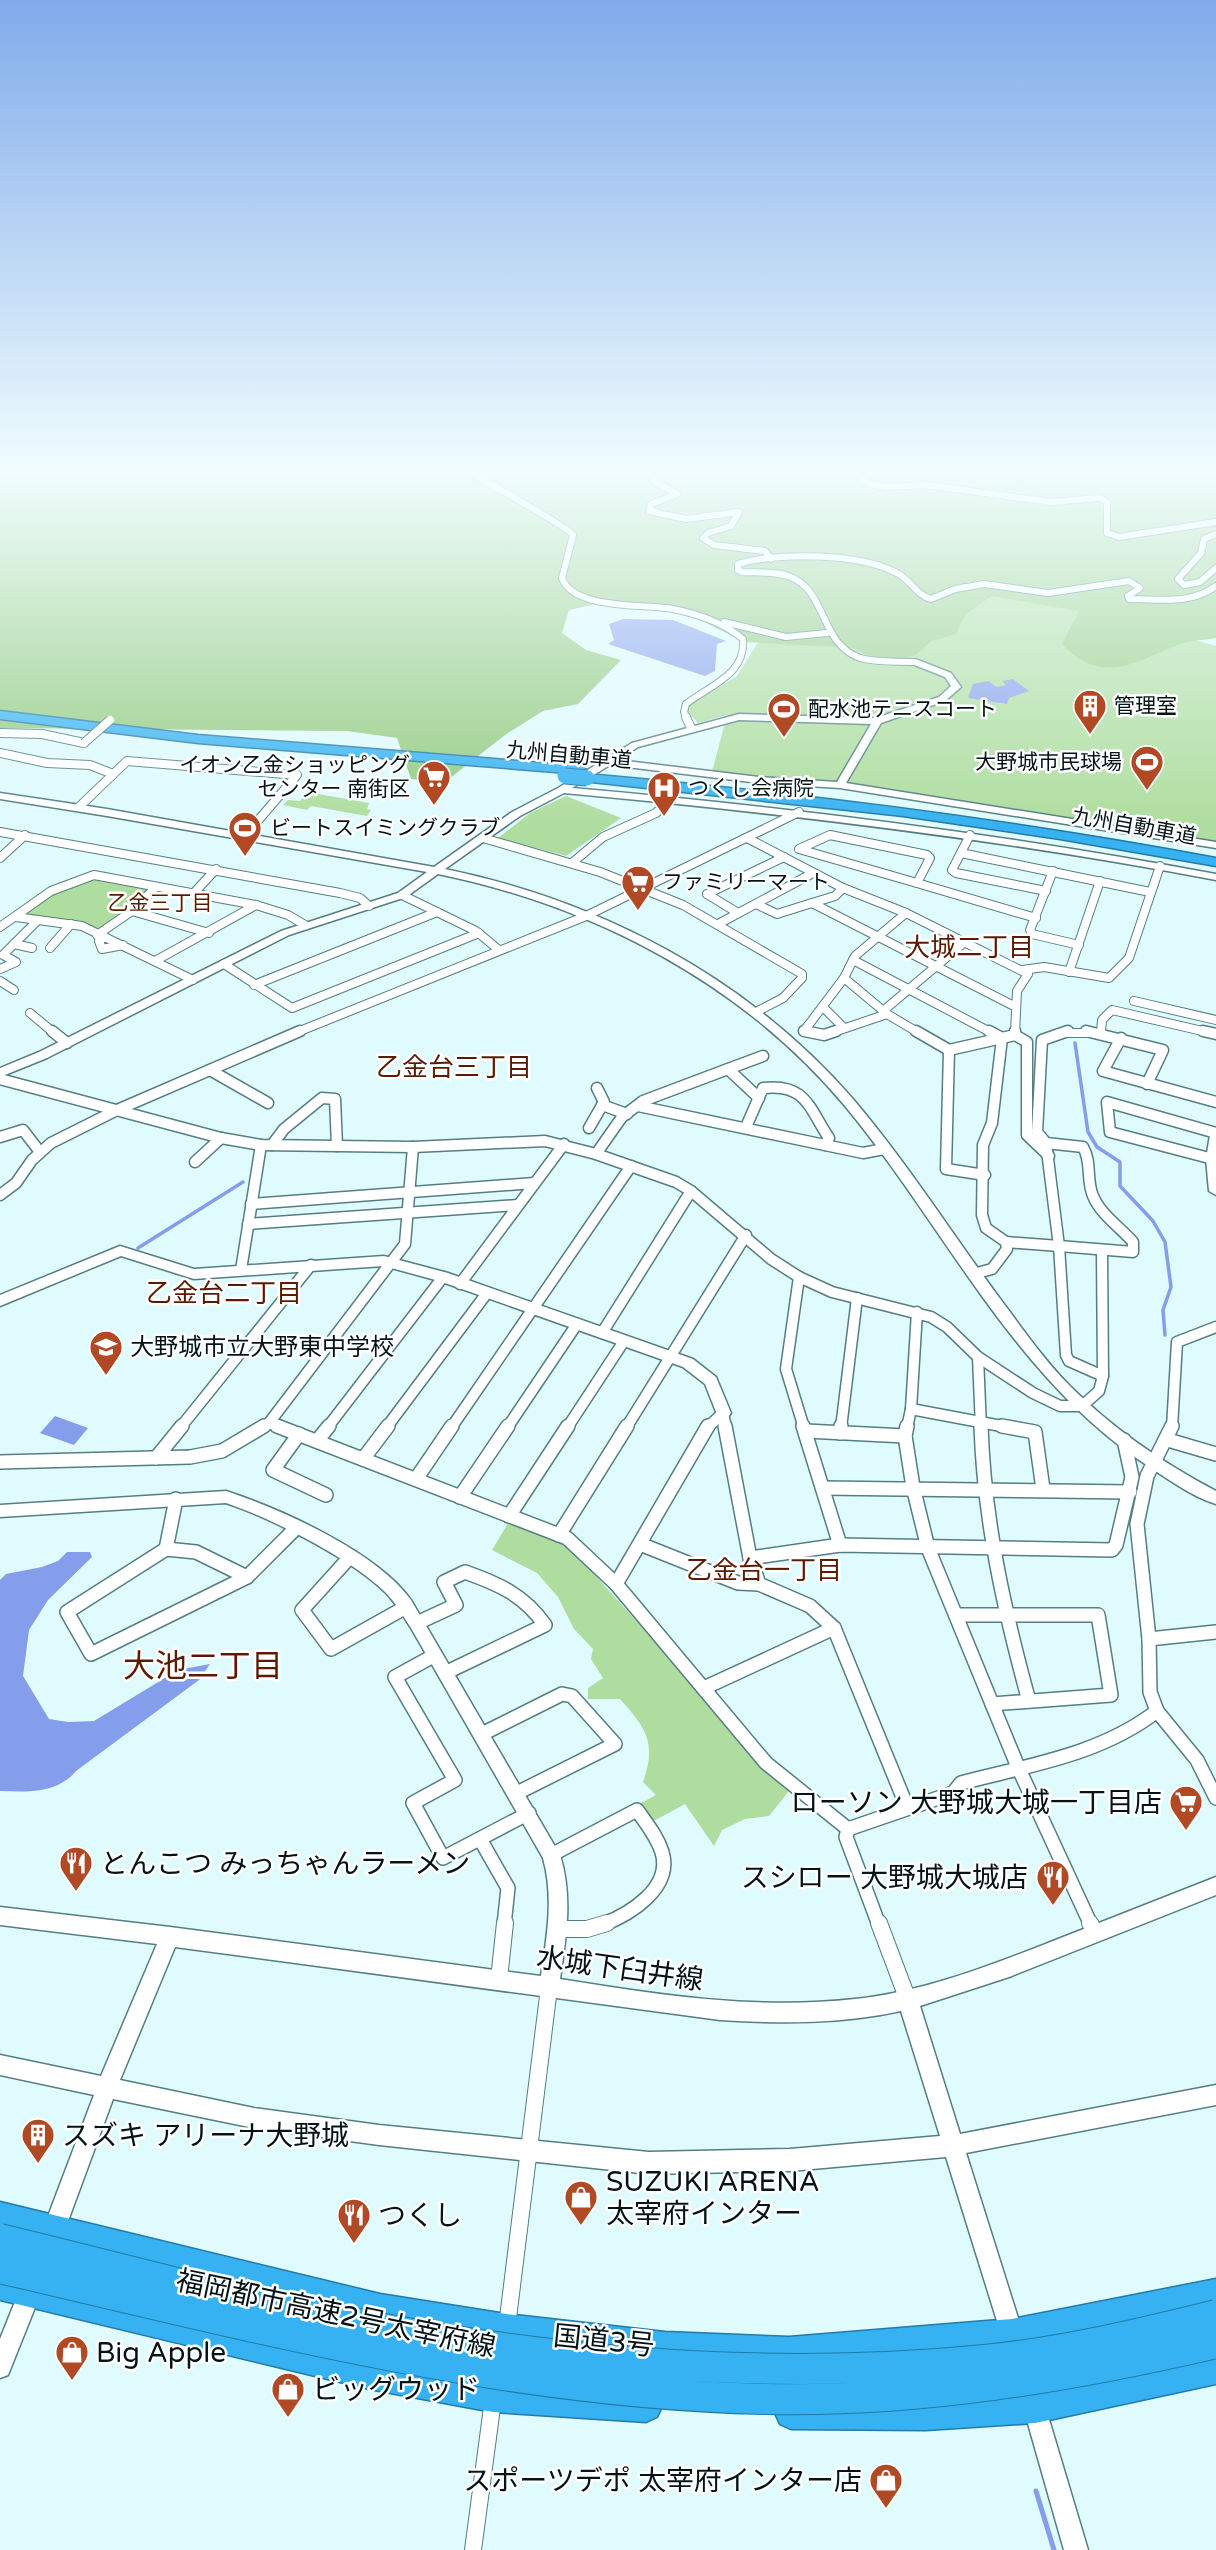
<svg xmlns="http://www.w3.org/2000/svg" width="1216" height="2550" viewBox="0 0 1216 2550" font-family="'Varela Round','Noto Sans JP',sans-serif">
<style>
.green{fill:#afdd9f}
.forest{fill:#94cb80}
.water{fill:#859eec}
.lines{fill:none;stroke-linecap:round;stroke-linejoin:round}
.stream-far1{stroke:#859eec;stroke-width:3.5}
.stream{stroke:#859eec;stroke-width:5}
.street-far4-casing{stroke:#547e82;stroke-width:8}
.street-far3-casing{stroke:#547e82;stroke-width:10}
.street-far2-casing{stroke:#547e82;stroke-width:13}
.street-far1-casing{stroke:#547e82;stroke-width:16}
.street-casing{stroke:#547e82;stroke-width:18}
.secondary-casing{stroke:#547e82;stroke-width:3}
.highway-casing{stroke:#247ba5;stroke-width:3}
.street-far4{stroke:#fff;stroke-width:6}
.street-far3{stroke:#fff;stroke-width:8}
.street-far2{stroke:#fff;stroke-width:10}
.street-far1{stroke:#fff;stroke-width:13}
.street{stroke:#fff;stroke-width:16}
.secondary{fill:#fff;fill-rule:evenodd}
.highway{fill:#36b2f2;fill-rule:evenodd}
.street-bridge-casing{stroke:#547e82;stroke-width:10;stroke-linecap:butt}
.highway-bridge-far1-casing{stroke:#247ba5;stroke-width:17;stroke-linecap:butt}
.highway-bridge-casing{stroke:#247ba5;stroke-width:32;stroke-linecap:butt}
.street-bridge{stroke:#fff;stroke-width:8}
.highway-bridge-far1{stroke:#36b2f2;stroke-width:15}
.highway-bridge{stroke:#36b2f2;stroke-width:30}
.labels{text-anchor:middle;stroke-width:5;stroke-linejoin:round;paint-order:stroke}
.far-poi-label{font-size:21px;fill:#041416;stroke:#fff;text-anchor:start}
.far-street-label{font-size:21px;fill:#041416;stroke:#fff}
.far-neighbourhood-label{font-size:21px;fill:#5b1b02;stroke:#fff}
.poi-label{font-size:24px;fill:#041416;stroke:#fff;text-anchor:start}
.neighbourhood-label{font-size:26px;fill:#5b1b02;stroke:#fff}
.near-poi-label{font-size:28px;fill:#041416;stroke:#fff;text-anchor:start}
.near-street-label{font-size:28px;fill:#041416;stroke:#fff}
.near-neighbourhood-label{font-size:32px;fill:#5b1b02;stroke:#fff}
</style>
<rect width="100%" height="100%" fill="#e0fbfe"/>
<g class="green">
<path d="M994 591 1064 604 1216 646V841L833 782 712 772 727 715 698 723 687 711 688 706 737 676 765 631 958 612Z"/>
<path d="M318 794 369 803 367 809 371 810 367 816 311 806 307 810 283 805 288 800 300 801 304 797Z"/>
<path d="M566 796 621 818 566 856 498 838 530 813Z"/>
<path d="M89 878 150 889 101 929 79 922 23 915 56 892Z"/>
<path d="M510 1520 569 1546 789 1791 769 1816 745 1819 722 1830 714 1846 685 1804 652 1822 641 1803 656 1795 643 1782C657 1743 646 1728 620 1699H588V1688L603 1678 591 1659 593 1649 574 1629 558 1597 537 1573 492 1550Z"/>
</g>
<path class="forest" d="M0 469H1216V638C1205 640 1193 640 1183 643 1137 660 1103 688 1062 644L1079 611 992 596 966 614 956 634 931 641 916 655 900 659 869 656 853 648 744 642 702 621 657 605 610 601 569 610 562 633 586 650 621 660 578 704 543 711 505 735 445 782 411 779 397 738 347 731 0 728Z"/>
<g class="water">
<path d="M623 619 673 620 726 641 717 644 715 671 705 676 608 644 614 640 609 624Z"/>
<path d="M1013 679 1029 691 1009 698 1007 704 968 698 973 684 989 681 996 687 1006 685 1002 681Z"/>
<path d="M55 1416 88 1428 74 1445 40 1433Z"/>
<path d="M67 1552H90L92 1557 48 1600 29 1630 23 1676 49 1719 68 1722 94 1721 178 1670 210 1664 199 1680 76 1771C57 1794 27 1792 0 1791V1580L6 1574 42 1567 58 1561Z"/>
</g>
<g class="lines">
<g class="stream-far1">
<path d="M1075 1043 1088 1132 1097 1147 1120 1162V1186L1153 1221 1165 1242 1171 1287 1163 1310 1165 1335"/>
<path d="M138 1248 243 1182"/>
</g>
<path class="stream" d="M1036 2491 1054 2550"/>
<defs>
<g id="street-far4">
<path d="M463 469C477 476 569 528 573 535L562 578C573 610 646 604 673 609 698 614 724 623 743 639 746 675 710 685 686 704L684 712 687 719"/>
<path d="M649 469 654 481 677 494 651 504 649 511 686 519 739 512 731 526 708 533 703 538 714 545 765 551 771 559"/>
<path d="M817 469 858 475 869 484 886 487 926 485 1051 502 1100 498 1107 502V533L1119 537 1216 522"/>
<path d="M1216 534 1204 539 1201 553 1178 579 1184 585 1200 582 1216 568"/>
<path d="M724 622 786 637 827 633"/>
<path d="M915 662C897 661 878 663 860 658 820 644 827 592 791 577 776 571 758 573 742 572L738 570V564C779 552 859 553 897 573 911 580 916 595 931 599L955 589 984 584 1048 593 1129 581 1140 588 1128 596 1129 599C1160 599 1191 605 1216 586"/>
</g>
<g id="street-far3">
<path d="M686 717 691 728"/>
<path d="M0 733 42 734 84 743"/>
<path d="M0 753 47 763 90 765 113 774"/>
<path d="M79 807 127 761 297 775 244 837"/>
<path d="M0 832 340 893 360 898 369 906"/>
<path d="M830 835 927 855 930 858 917 883 799 849Z"/>
<path d="M970 835 952 870 956 873 1046 891"/>
<path d="M483 838 600 872 683 905 802 974V978L783 998 756 1012"/>
<path d="M747 838 843 888"/>
<path d="M961 853 1150 892"/>
<path d="M0 858 25 835"/>
<path d="M572 863 603 837 656 813 669 799"/>
<path d="M1053 871 1030 930 1032 934 1079 945"/>
<path d="M917 883 1036 918"/>
<path d="M194 893 216 869"/>
<path d="M707 894 784 857"/>
<path d="M707 894 738 913"/>
<path d="M402 895 476 931 499 950"/>
<path d="M756 904 777 914 812 903"/>
<path d="M132 911 209 933"/>
<path d="M16 917 82 926 193 980"/>
<path d="M720 923 813 873"/>
<path d="M0 927 51 891 94 875 256 905 288 915 305 925"/>
<path d="M97 935 132 911 156 887"/>
<path d="M105 937 99 941 102 949 123 945"/>
<path d="M14 944 32 948"/>
<path d="M50 948 71 924"/>
<path d="M853 960 992 1033"/>
<path d="M155 961 256 905"/>
<path d="M224 964 292 1008 479 933"/>
<path d="M0 969 16 962 3 955 36 922"/>
<path d="M1023 970 1044 967 1109 978 1129 958 1160 866"/>
<path d="M1069 972 1100 881"/>
<path d="M844 978 887 1014 919 1033"/>
<path d="M0 981 14 990"/>
<path d="M254 985 437 912"/>
<path d="M1134 1001 1216 1020"/>
<path d="M823 1007 844 1028"/>
<path d="M883 1011 966 941"/>
<path d="M30 1013 54 1033"/>
<path d="M1101 1032 1102 1020 1112 1010 1211 1033"/>
<path d="M295 1033 586 916 799 812"/>
<path d="M813 1033 804 1031 844 978 855 956 906 913"/>
<path d="M831 1033 887 1014"/>
<path d="M1015 1033 1017 991 1028 974 906 913 843 888 835 896 812 903 1016 1007"/>
<path d="M1059 1033H1099"/>
</g>
<g id="street-far2">
<path d="M52 1031 67 1043"/>
<path d="M804 1031 824 1035 836 1031"/>
<path d="M916 1031 949 1050 1015 1035V1031"/>
<path d="M989 1031 1002 1038"/>
<path d="M1086 1031 1163 1050 1147 1084"/>
<path d="M1203 1031 1216 1034"/>
<path d="M1015 1035 1027 1042V1135L1049 1156"/>
<path d="M1002 1038 992 1123 983 1145 982 1215 986 1228 1006 1242 1059 1246"/>
<path d="M1121 1038 1103 1071 1216 1102"/>
<path d="M949 1050 946 1169 985 1175"/>
<path d="M728 1069 763 1056"/>
<path d="M210 1070 268 1103"/>
<path d="M0 1079 221 1138 261 1145 413 1147 545 1141 596 1154 676 1182 691 1191 771 1259 799 1277 832 1292 931 1317 947 1327 978 1357 1033 1393 1060 1406H1082L1099 1391 1103 1376 1102 1251"/>
<path d="M602 1105 627 1114"/>
<path d="M638 1106 825 1145 829 1138C809 1108 806 1083 763 1088L746 1127"/>
<path d="M589 1128 604 1102 597 1088"/>
<path d="M0 1137 23 1130 40 1152"/>
<path d="M1046 1143 1083 1147C1092 1162 1086 1180 1093 1196 1101 1215 1120 1227 1133 1242V1252L1059 1246Z"/>
<path d="M1046 1143 1037 1132 1042 1040 1068 1031"/>
<path d="M272 1145 284 1129 322 1098 335 1099 337 1146"/>
<path d="M825 1145 863 1153 884 1149"/>
<path d="M596 1154 622 1117 643 1101 728 1069 759 1098"/>
<path d="M1213 1159 1110 1132 1107 1102 1216 1133"/>
<path d="M195 1162 221 1138"/>
<path d="M0 1195 16 1183 32 1160 51 1143 117 1110 300 1031"/>
<path d="M251 1204 534 1183"/>
<path d="M248 1224 518 1205"/>
<path d="M1059 1246 1066 1355 1069 1361 1103 1376"/>
<path d="M241 1270 261 1145"/>
<path d="M977 1273 992 1269 1007 1249 1006 1242"/>
<path d="M799 1277 786 1369 804 1428"/>
<path d="M460 1284 564 1144"/>
<path d="M602 1333 691 1191"/>
<path d="M978 1357 981 1428"/>
<path d="M911 1409 1012 1428"/>
<path d="M269 1423 281 1428"/>
<path d="M180 1428 311 1265"/>
<path d="M261 1428 269 1423 405 1244 413 1147"/>
<path d="M327 1428 443 1277"/>
<path d="M386 1428 487 1293"/>
<path d="M451 1428 631 1166"/>
<path d="M507 1428 577 1324"/>
<path d="M567 1428 624 1341"/>
<path d="M626 1428 746 1235"/>
<path d="M707 1428 723 1413 726 1428"/>
<path d="M841 1428 857 1298"/>
<path d="M907 1428 911 1409 917 1312"/>
<path d="M1172 1428 1177 1342 1216 1327"/>
</g>
<g id="street-far1">
<path d="M277 1426 567 1538 616 1584 766 1763 848 1829"/>
<path d="M725 1426 750 1558 759 1584 810 1606 834 1628 907 1807"/>
<path d="M803 1426 840 1545"/>
<path d="M907 1426 905 1436 913 1487 928 1548 1018 1767 1091 1925"/>
<path d="M981 1426C984 1520 1004 1610 1029 1701"/>
<path d="M1002 1426 1035 1432 1043 1489"/>
<path d="M1172 1426 1147 1476 1137 1524 1149 1639 1150 1692 1157 1711 1197 1760 1216 1798"/>
<path d="M806 1431 905 1436"/>
<path d="M840 1433 841 1426"/>
<path d="M299 1434 273 1470 326 1495"/>
<path d="M1168 1440 1216 1454"/>
<path d="M317 1441 329 1426"/>
<path d="M156 1458 182 1426"/>
<path d="M363 1459 388 1426"/>
<path d="M0 1462 190 1457 222 1451 264 1426"/>
<path d="M416 1479 452 1426"/>
<path d="M823 1488 1130 1492"/>
<path d="M460 1497 508 1426"/>
<path d="M509 1516 568 1426"/>
<path d="M559 1535 627 1426"/>
<path d="M640 1544 738 1583 759 1584"/>
<path d="M166 1549 176 1499"/>
<path d="M166 1549 196 1552 247 1577 91 1654 67 1612Z"/>
<path d="M349 1558 302 1610 331 1649 406 1607"/>
<path d="M750 1558 840 1545 1112 1550 1116 1545 1132 1477 1124 1440"/>
<path d="M247 1577 296 1528"/>
<path d="M616 1584 708 1426"/>
<path d="M956 1615H1098L1111 1695 992 1704"/>
<path d="M417 1623 456 1605 444 1582 465 1572C499 1584 524 1595 545 1625L445 1673"/>
<path d="M1149 1639 1216 1632"/>
<path d="M435 1655 395 1677 455 1780 413 1803 443 1858 529 1813"/>
<path d="M704 1688 834 1628"/>
<path d="M482 1734 562 1694 572 1696 615 1744 517 1793"/>
<path d="M848 1829 953 1793 961 1783C1029 1765 1100 1755 1157 1711"/>
<path d="M848 1829 846 1837 879 1925"/>
<path d="M480 1839 508 1888 504 1925"/>
<path d="M551 1855 637 1810C646 1823 657 1836 662 1852 673 1888 630 1914 602 1925"/>
</g>
<g id="street">
<path d="M879 1923 908 2000"/>
<path d="M1090 1923 1095 1933"/>
<path d="M557 1929H587L607 1923"/>
<path d="M499 1979 505 1923"/>
<path d="M507 2326 549 1988"/>
<path d="M473 2550 493 2400"/>
</g>
<g id="secondary">
<path d="M912 660H918L951 673 961 687 945 701 881 723 846 783 1216 842V848L840 788 759 783 610 765 572 788C788 807 1003 834 1216 874V880C1000 839 783 813 564 793L520 816 445 869C601 901 748 978 853 1099 910 1166 957 1242 1010 1312 1029 1338 1048 1364 1070 1386 1113 1429 1163 1463 1216 1491V1504C1193 1497 1171 1481 1151 1468 1015 1381 946 1228 845 1106 742 983 594 906 438 874L406 897 289 935 47 1058 0 1077V1068L39 1052 281 931 398 893 427 872 107 816 0 799V793L107 809 434 867 512 812 558 788 632 743 739 714 876 718 939 697 951 686 945 677 912 664ZM739 720 871 724 837 782 759 777 618 760 638 747Z"/>
<path d="M1216 1131V1195L1209 1191 1206 1159 1210 1135Z"/>
<path d="M120 1246 194 1269 384 1256 448 1273 693 1359 716 1377 731 1413 728 1417H718L705 1384 683 1367 439 1281 384 1266 194 1279 121 1256 0 1306V1295Z"/>
<path d="M226 1491C281 1509 377 1552 411 1600L560 1855C573 1897 566 1937 560 1979 658 1995 756 2010 855 1999 922 1992 986 1967 1048 1943 1104 1921 1160 1899 1216 1877V1895L1009 1977 920 2006 960 2134 1216 2085V2105L966 2153 1024 2337 1021 2345 1013 2348 1005 2345 1002 2337 946 2157 790 2171 649 2174 379 2145 254 2128 113 2099 61 2240 53 2243 45 2240 42 2232 94 2095 0 2075V2055L101 2076 157 1944 0 1925V1907L170 1927 541 1976C547 1936 554 1897 543 1858L411 1628C403 1616 396 1603 386 1593 352 1559 271 1518 226 1503L0 1517V1505ZM175 1947 720 2020C782 2024 841 2024 901 2011L940 2136 790 2149 649 2152 379 2125 254 2108 120 2080Z"/>
<path d="M31 2279 39 2282 42 2290 8 2375 0 2378V2339L23 2282Z"/>
<path d="M1034 2395 1042 2398 1045 2406 1088 2550H1064L1023 2406 1026 2398Z"/>
</g>
<g id="highway">
<path d="M0 711 198 735 580 766 587 770 580 774 198 743 0 719Z"/>
<path d="M587 774C798 793 1008 819 1216 858V866L1060 839 903 816 582 781V775Z"/>
<path d="M0 2202 380 2294 506 2314 665 2332 789 2337 1012 2319 1216 2279V2309L1012 2349 789 2367 665 2362 506 2344 380 2324 0 2232Z"/>
<path d="M0 2270 369 2357 493 2380 646 2390 657 2395 662 2406 657 2417 646 2422 493 2412 369 2389 0 2300Z"/>
<path d="M1216 2352V2384L1035 2423 926 2430 791 2429 780 2424 775 2413 780 2402 791 2397 926 2398 1035 2391Z"/>
</g>
</defs>
<use href="#street-far4" class="street-far4-casing"/>
<use href="#street-far3" class="street-far3-casing"/>
<use href="#street-far2" class="street-far2-casing"/>
<use href="#street-far1" class="street-far1-casing"/>
<use href="#street" class="street-casing"/>
<use href="#secondary" class="secondary-casing"/>
<use href="#highway" class="highway-casing"/>
<use href="#street-far4" class="street-far4"/>
<use href="#street-far3" class="street-far3"/>
<use href="#street-far2" class="street-far2"/>
<use href="#street-far1" class="street-far1"/>
<use href="#street" class="street"/>
<use href="#secondary" class="secondary"/>
<use href="#highway" class="highway"/>
<defs>
<path id="street-bridge" d="M84 743 110 720"/>
<path id="highway-bridge-far1" d="M565 776 587 778"/>
<g id="highway-bridge">
<path d="M0 2239C124 2269 248 2303 374 2327 575 2365 781 2380 985 2360 1063 2352 1140 2334 1216 2315"/>
<path d="M0 2268C253 2327 507 2394 768 2399 920 2402 1069 2377 1216 2343"/>
</g>
</defs>
<use href="#street-bridge" class="street-bridge-casing"/>
<use href="#highway-bridge-far1" class="highway-bridge-far1-casing"/>
<use href="#highway-bridge" class="highway-bridge-casing"/>
<use href="#street-bridge" class="street-bridge"/>
<use href="#highway-bridge-far1" class="highway-bridge-far1"/>
<use href="#highway-bridge" class="highway-bridge"/>
</g>
<linearGradient id="sky" x2="0" y2="1"><stop stop-color="#80abea"/><stop offset="0.57" stop-color="#f1fdff"/><stop offset="1" stop-color="#f1fdff" stop-opacity="0"/></linearGradient>
<rect width="1216" height="826" fill="url(#sky)"/>
<defs>
<symbol id="building-pin" viewBox="-11 -11 22 30"><path d="M0 17L-7.5 6A9.5 9.5 0 1 1 7.5 6Z" fill="#b04924" stroke="#fff"/><path d="M-4-6H4V6H1V3H-1V6H-4ZM-2.5-4.3h1.7v1.8h-1.7ZM.8-4.3h1.7v1.8H.8ZM-2.5-1h1.7V.8h-1.7ZM.8-1h1.7V.8H.8Z" fill="#fff"/></symbol>
<symbol id="stadium-pin" viewBox="-11 -11 22 30"><path d="M0 17L-7.5 6A9.5 9.5 0 1 1 7.5 6Z" fill="#b04924" stroke="#fff"/><path d="M0-5a6.5 5 0 1 0 0 10a6.5 5 0 1 0 0-10ZM-3.5-1.8h7v3.6h-7Z" fill="#fff"/></symbol>
<symbol id="supermarket-pin" viewBox="-11 -11 22 30"><path d="M0 17L-7.5 6A9.5 9.5 0 1 1 7.5 6Z" fill="#b04924" stroke="#fff"/><path d="M-6-5.5h2.5l.6 2H6L4.5 2H-2.5L-4.4-4H-6ZM-1.5 3.2a1.3 1.3 0 1 0 .1 0ZM3 3.2a1.3 1.3 0 1 0 .1 0Z" fill="#fff"/></symbol>
<symbol id="hospital-pin" viewBox="-11 -11 22 30"><path d="M0 17L-7.5 6A9.5 9.5 0 1 1 7.5 6Z" fill="#b04924" stroke="#fff"/><path d="M-5-5h3v3.5h4V-5h3V5h-3V1.5h-4V5h-3Z" fill="#fff"/></symbol>
<symbol id="school-pin" viewBox="-11 -11 22 30"><path d="M0 17L-7.5 6A9.5 9.5 0 1 1 7.5 6Z" fill="#b04924" stroke="#fff"/><path d="M0-5L7-2L0 1L-7-2ZM-4 1L0 2.5L4 1V4Q0 6-4 4Z" fill="#fff"/></symbol>
<symbol id="restaurant-pin" viewBox="-11 -11 22 30"><path d="M0 17L-7.5 6A9.5 9.5 0 1 1 7.5 6Z" fill="#b04924" stroke="#fff"/><path d="M-5-6h1v4h1v-4h1v4h1v-4h1v5L-1.5 .5V6h-2V.5L-5-1ZM5-6V6H3V1.5H1.5Q1.5-4 5-6Z" fill="#fff"/></symbol>
<symbol id="shop-pin" viewBox="-11 -11 22 30"><path d="M0 17L-7.5 6A9.5 9.5 0 1 1 7.5 6Z" fill="#b04924" stroke="#fff"/><path d="M-5-2.5h2.3a2.7 3.5 0 0 1 5.4 0H5L5.5 6h-11ZM-1.5-2.5h3a1.5 2.3 0 0 0-3 0Z" fill="#fff"/></symbol>
</defs>
<g fill-rule="evenodd">
<use href="#building-pin" x="1071" y="687" width="38" height="52"/>
<use href="#stadium-pin" x="765" y="690" width="38" height="52"/>
<use href="#stadium-pin" x="1128" y="743" width="38" height="52"/>
<use href="#supermarket-pin" x="415" y="758" width="38" height="52"/>
<use href="#hospital-pin" x="645" y="769" width="38" height="52"/>
<use href="#stadium-pin" x="226" y="809" width="38" height="52"/>
<use href="#supermarket-pin" x="619" y="863" width="38" height="52"/>
<use href="#school-pin" x="87" y="1328" width="38" height="52"/>
<use href="#supermarket-pin" x="1167" y="1783" width="38" height="52"/>
<use href="#restaurant-pin" x="57" y="1844" width="38" height="52"/>
<use href="#restaurant-pin" x="1034" y="1858" width="38" height="52"/>
<use href="#building-pin" x="19" y="2116" width="38" height="52"/>
<use href="#shop-pin" x="562" y="2178" width="38" height="52"/>
<use href="#restaurant-pin" x="335" y="2196" width="38" height="52"/>
<use href="#shop-pin" x="53" y="2333" width="38" height="52"/>
<use href="#shop-pin" x="269" y="2370" width="38" height="52"/>
<use href="#shop-pin" x="867" y="2461" width="38" height="52"/>
</g>
<g class="labels">
<g class="far-poi-label">
<text x="1114" y="713">管理室</text>
<text x="808" y="716">配水池テニスコート</text>
<text x="1122" y="769" text-anchor="end">大野城市民球場</text>
<text x="410" y="772" text-anchor="end">イオン乙金ショッピング<tspan x="410" dy="24">センター 南街区</tspan></text>
<text x="688" y="795">つくし会病院</text>
<text x="270" y="835">ビートスイミングクラブ</text>
<text x="662" y="889">ファミリーマート</text>
</g>
<g class="far-street-label">
<text transform="translate(569 755) rotate(5)" y="7">九州自動車道</text>
<text transform="translate(1134 826) rotate(10)" y="7">九州自動車道</text>
</g>
<g class="far-neighbourhood-label">
<text x="160" y="910">乙金三丁目</text>
</g>
<g class="poi-label">
<text x="130" y="1355">大野城市立大野東中学校</text>
</g>
<g class="neighbourhood-label">
<text x="969" y="956">大城二丁目</text>
<text x="454" y="1076">乙金台三丁目</text>
<text x="224" y="1302">乙金台二丁目</text>
<text x="764" y="1579">乙金台一丁目</text>
</g>
<g class="near-poi-label">
<text x="1162" y="1812" text-anchor="end">ローソン 大野城大城一丁目店</text>
<text x="100" y="1873">とんこつ みっちゃんラーメン</text>
<text x="1028" y="1887" text-anchor="end">スシロー 大野城大城店</text>
<text x="62" y="2145">スズキ アリーナ大野城</text>
<text x="606" y="2191">SUZUKI ARENA<tspan x="606" dy="32">太宰府インター</tspan></text>
<text x="378" y="2225">つくし</text>
<text x="96" y="2362">Big Apple</text>
<text x="312" y="2399">ビッグウッド</text>
<text x="862" y="2490" text-anchor="end">スポーツデポ 太宰府インター店</text>
</g>
<g class="near-street-label">
<text transform="translate(620 1968) rotate(8)" y="10">水城下臼井線</text>
<text transform="translate(336 2313) rotate(12)" y="10">福岡都市高速2号太宰府線</text>
<text transform="translate(604 2340) rotate(6)" y="10">国道3号</text>
</g>
<g class="near-neighbourhood-label">
<text x="203" y="1677">大池二丁目</text>
</g>
</g>
</svg>
